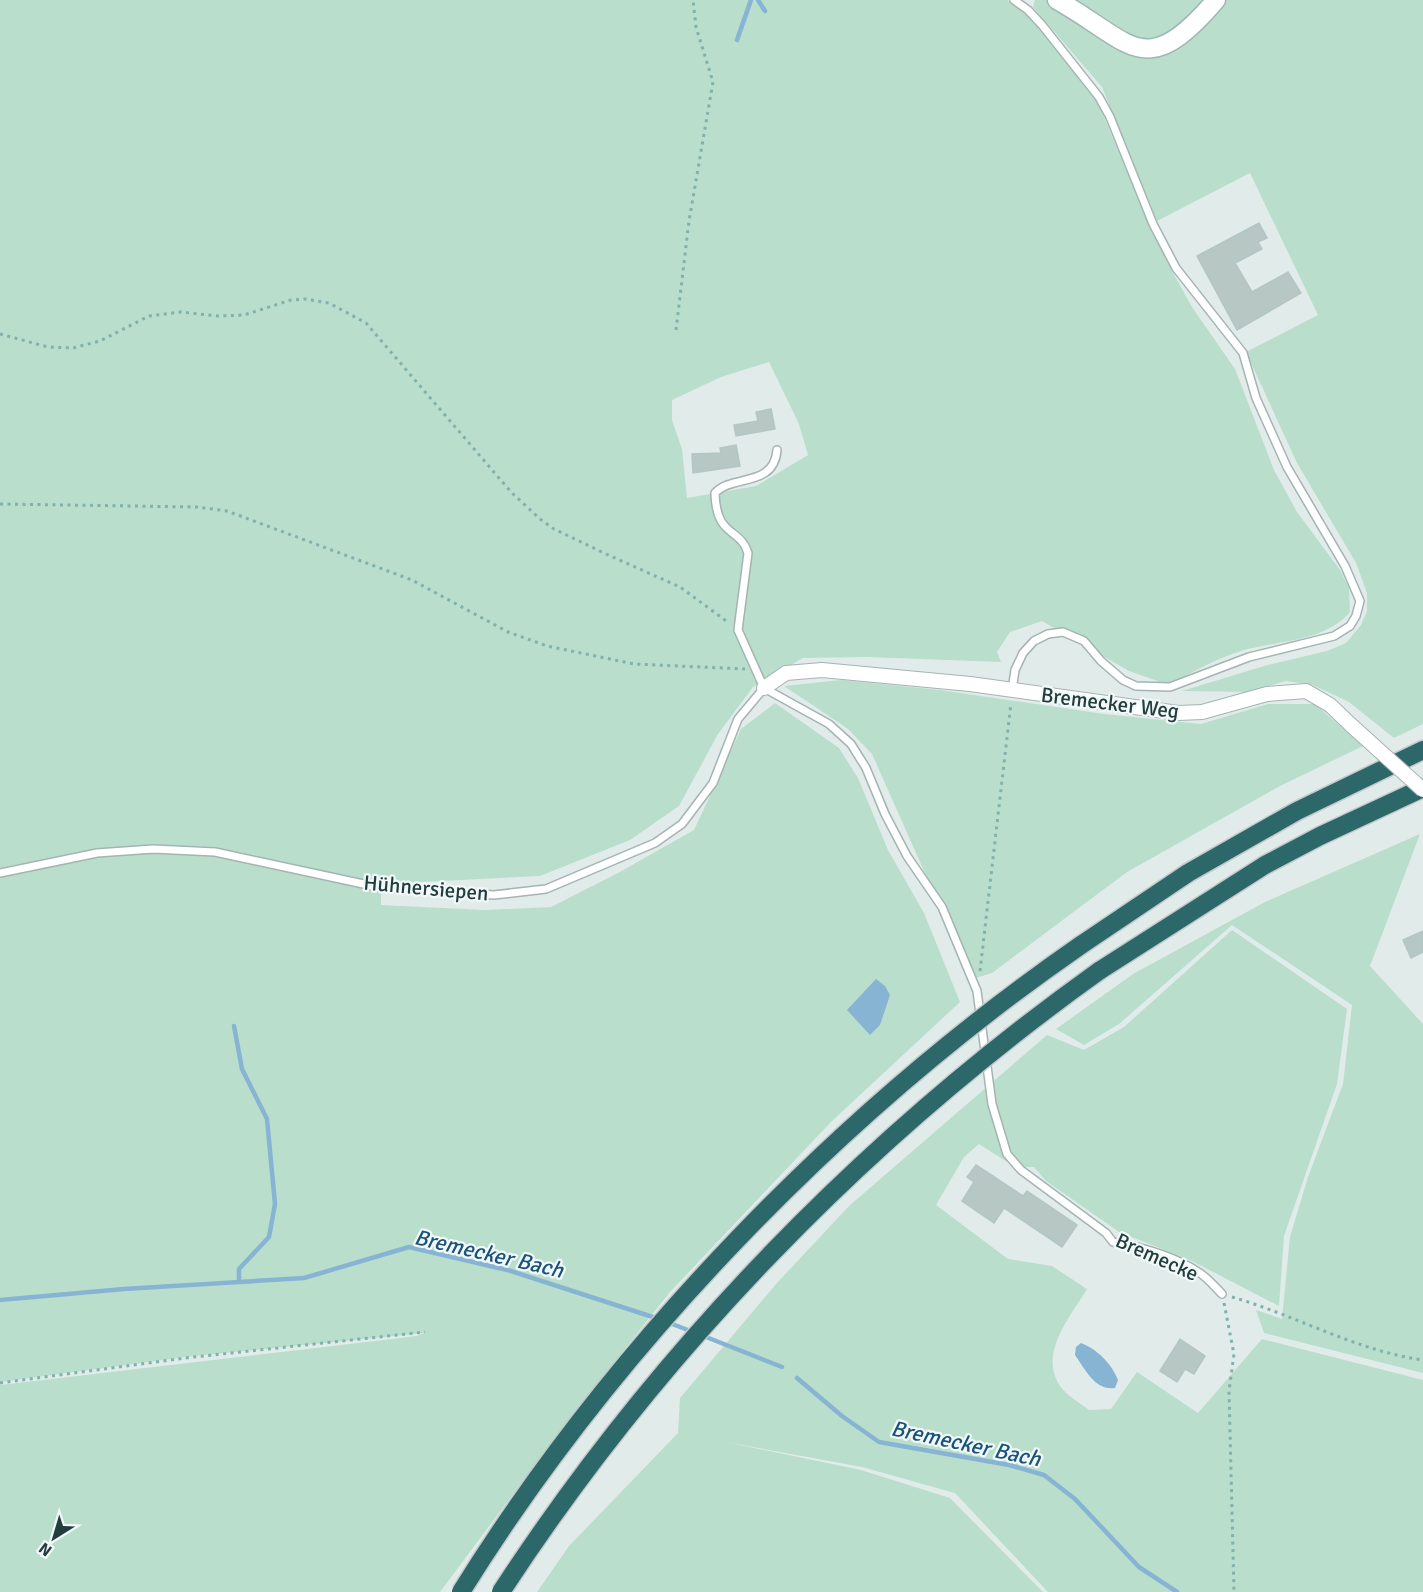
<svg xmlns="http://www.w3.org/2000/svg" width="1423" height="1592" viewBox="0 0 1423 1592" font-family="Signika,sans-serif">
<style>
.green{fill:#b9decc;fill-rule:evenodd}
.water{fill:#87b4d3}
.lines{fill:none;stroke-linecap:round;stroke-linejoin:round}
.stream{stroke:#87b4d3;stroke-width:4.5}
.building{fill:#b6c7c4;stroke:#b3c6c3;stroke-width:1.5}
.service-casing{stroke:#a4b4b3;stroke-width:10}
.minor-casing{stroke:#a4b4b3;stroke-width:16}
.secondary-casing{stroke:#9fb8b5;stroke-width:21}
.motorway-casing{stroke:#c1c9c9;stroke-width:21}
.path{stroke:#80b1ad;stroke-width:3;stroke-dasharray:3 4.5;stroke-linecap:butt}
.service{stroke:#fff;stroke-width:7}
.minor{stroke:#fff;stroke-width:14}
.secondary{stroke:#fff;stroke-width:18}
.motorway{stroke:#2c676a;stroke-width:18}
.minor-bridge-casing{stroke:#a4b4b3;stroke-width:16;stroke-linecap:butt}
.motorway-bridge-casing{stroke:#c1c9c9;stroke-width:21;stroke-linecap:butt}
.minor-bridge{stroke:#fff;stroke-width:14}
.motorway-bridge{stroke:#2c676a;stroke-width:18}
.labels{text-anchor:middle;stroke-width:4.5;stroke-linejoin:round;paint-order:stroke}
.street-label{font-size:21px;fill:#213d3d;stroke:#f1f8f7}
.water-label{font-size:22px;font-style:italic;fill:#19527b;stroke:#f1f8f7}
</style>
<rect width="100%" height="100%" fill="#e1ecea"/>
<g class="green">
<path d="M0 0H1007L1027 14 1096 98 1149 224 1172 271 1192 307 1235 369 1274 470 1297 512 1340 570 1349 588 1350 612C1326 641 1278 641 1244 650 1217 658 1194 671 1169 685L1129 671 1042 621 1010 632 997 652 1001 662 866 657 803 658 753 687 718 734 679 806 630 840 540 876 381 884V905L485 910 551 907 618 873 694 830 741 729 775 703 839 748 858 778 888 850 924 913 960 1002 831 1122 670 1292 575 1411 440 1592H0V1385L417 1336 424 1333 185 1357 0 1382ZM769 362 799 424 808 455 756 486 687 498 682 449 672 420V400L721 377Z"/>
<path d="M1035 0H1423V724L1394 738 1349 702 1313 685 1286 681 1248 692 1182 691 1264 666 1327 651 1346 643 1361 625 1367 611V593L1356 563 1297 463 1246 352 1318 315 1250 173 1157 221 1102 87 1033 7Z"/>
<path d="M841 680 940 690 1104 714 1201 724 1268 704H1315L1363 746 1280 786 1127 872 992 973 972 979 872 754 848 729 784 686Z"/>
<path d="M1420 834 1370 966 1423 1024V1373L1264 1333 1256 1310 1282 1319 1290 1237 1308 1177 1343 1084 1352 1005 1232 925 1119 1024 1084 1045 1056 1029 1133 974 1265 902Z"/>
<path d="M1232 930 1347 1009 1337 1084 1284 1236 1279 1306 1190 1260 1119 1232 1046 1181 1034 1167H1015L979 1144 964 1157 936 1205 1008 1259 1052 1266 1087 1289C1071 1316 1038 1353 1060 1386 1066 1395 1080 1403 1089 1410L1111 1409 1137 1372 1198 1413 1262 1339 1423 1380V1592H1048L955 1493 862 1467 725 1442 861 1470 950 1498 1043 1592H537L569 1546 678 1433 680 1398 776 1284 849 1206 1047 1035 1084 1050 1124 1027Z"/>
</g>
<g class="water">
<path d="M876 979 885 986 890 995 880 1025 870 1035 847 1010Z"/>
<path d="M1081 1343C1097 1349 1112 1364 1118 1380L1115 1388C1095 1391 1085 1369 1075 1355L1076 1347Z"/>
</g>
<g class="lines">
<g class="stream">
<path d="M758 0 765 11"/>
<path d="M737 40 751 0"/>
<path d="M234 1026 242 1069 267 1119 275 1204 269 1237 239 1269V1282"/>
<path d="M0 1300 124 1289 304 1278 409 1247 511 1271 659 1319"/>
<path d="M667 1322 693 1332"/>
<path d="M701 1335 782 1367"/>
<path d="M797 1378 842 1416 879 1442 1009 1465 1044 1475 1075 1499 1139 1567 1177 1592"/>
</g>
</g>
<g class="building">
<path d="M1259 223 1267 238 1258 242 1262 249 1235 263 1252 292 1288 272 1301 293 1237 330 1197 256Z"/>
<path d="M771 409 775 429 736 436 734 425 758 421 756 412Z"/>
<path d="M736 445 740 466 693 473 692 454 721 453 720 448Z"/>
<path d="M1423 931V952L1411 958 1403 940Z"/>
<path d="M976 1165 1023 1196 1027 1191 1077 1225 1062 1247 1004 1208 994 1223 962 1201 974 1182 967 1177Z"/>
<path d="M1180 1339 1205 1356 1194 1374 1185 1369 1177 1382 1160 1371Z"/>
</g>
<g class="lines">
<defs>
<g id="service">
<path d="M777 450C774 488 732 474 715 493 716 538 740 527 748 553L738 630 764 688 829 724 851 744 866 768 885 814 907 856 942 907 977 991 992 1104 1007 1154 1021 1170 1106 1233 1113 1242C1140 1247 1174 1256 1198 1272 1207 1277 1215 1287 1222 1294"/>
<path d="M1012 690 1015 670 1023 653 1034 641 1048 634 1063 632 1084 641 1101 661 1123 680 1136 686 1170 687 1249 657 1334 636 1350 626 1356 616 1360 601 1345 566 1287 467 1256 398 1243 353 1176 268 1153 224 1110 117 1099 97 1042 25 1028 10 1014 0"/>
<path d="M0 873 97 853 153 849 215 852 382 888 494 895 546 889 655 843 682 824 713 783 738 719 764 688"/>
</g>
<path id="minor" d="M764 688 786 673 822 670 970 684 1178 713 1202 712 1267 694 1306 691 1330 705 1352 726"/>
<path id="secondary" d="M1057 0C1132 42 1144 84 1216 0"/>
<g id="motorway">
<path d="M1081 945 1188 873 1297 811 1423 750"/>
<path d="M1099 971 1265 865 1320 836 1423 788"/>
</g>
</defs>
<use href="#service" class="service-casing"/>
<use href="#minor" class="minor-casing"/>
<use href="#secondary" class="secondary-casing"/>
<use href="#motorway" class="motorway-casing"/>
<g class="path">
<path d="M676 330 689 221 713 82 696 27 693 0"/>
<path d="M0 334 48 347 73 348 100 341 149 316 181 312 218 316 244 315 291 300 305 299 329 303 366 323 511 492 540 519 554 529 606 554 680 587 729 623"/>
<path d="M0 504 197 507 227 511 412 580 508 632 547 646 634 664 745 669"/>
<path d="M980 971 1011 703"/>
<path d="M1232 1297C1295 1315 1357 1351 1423 1360"/>
<path d="M1224 1303 1234 1354 1229 1391 1234 1592"/>
<path d="M0 1383 185 1358 425 1332"/>
</g>
<use href="#service" class="service"/>
<use href="#minor" class="minor"/>
<use href="#secondary" class="secondary"/>
<use href="#motorway" class="motorway"/>
<defs>
<path id="minor-bridge" d="M1352 726 1423 790"/>
<g id="motorway-bridge">
<path d="M461 1592C615 1344 841 1111 1081 945"/>
<path d="M501 1592C658 1351 864 1139 1099 971"/>
</g>
</defs>
<use href="#minor-bridge" class="minor-bridge-casing"/>
<use href="#motorway-bridge" class="motorway-bridge-casing"/>
<use href="#minor-bridge" class="minor-bridge"/>
<use href="#motorway-bridge" class="motorway-bridge"/>
</g>
<g class="labels">
<g class="street-label">
<text transform="translate(1110 703) rotate(7)" y="7">Bremecker Weg</text>
<text transform="translate(426 888) rotate(5)" y="7">Hühnersiepen</text>
<text transform="translate(1157 1257) rotate(24)" y="7">Bremecke</text>
</g>
<g class="water-label">
<text transform="translate(489 1253) rotate(13)" y="8">Bremecker Bach</text>
<text transform="translate(966 1443) rotate(12)" y="8">Bremecker Bach</text>
</g>
</g>
<g transform="translate(54 1538) rotate(217)" stroke="#f1f8f7" stroke-width="4.5" paint-order="stroke">
<path d="M0-4.5L10 22L0 15L-10 22Z" fill="#213d3d"/>
<text y="-9" font-size="16" font-weight="bold" text-anchor="middle" fill="#213d3d">N</text>
</g>
</svg>
